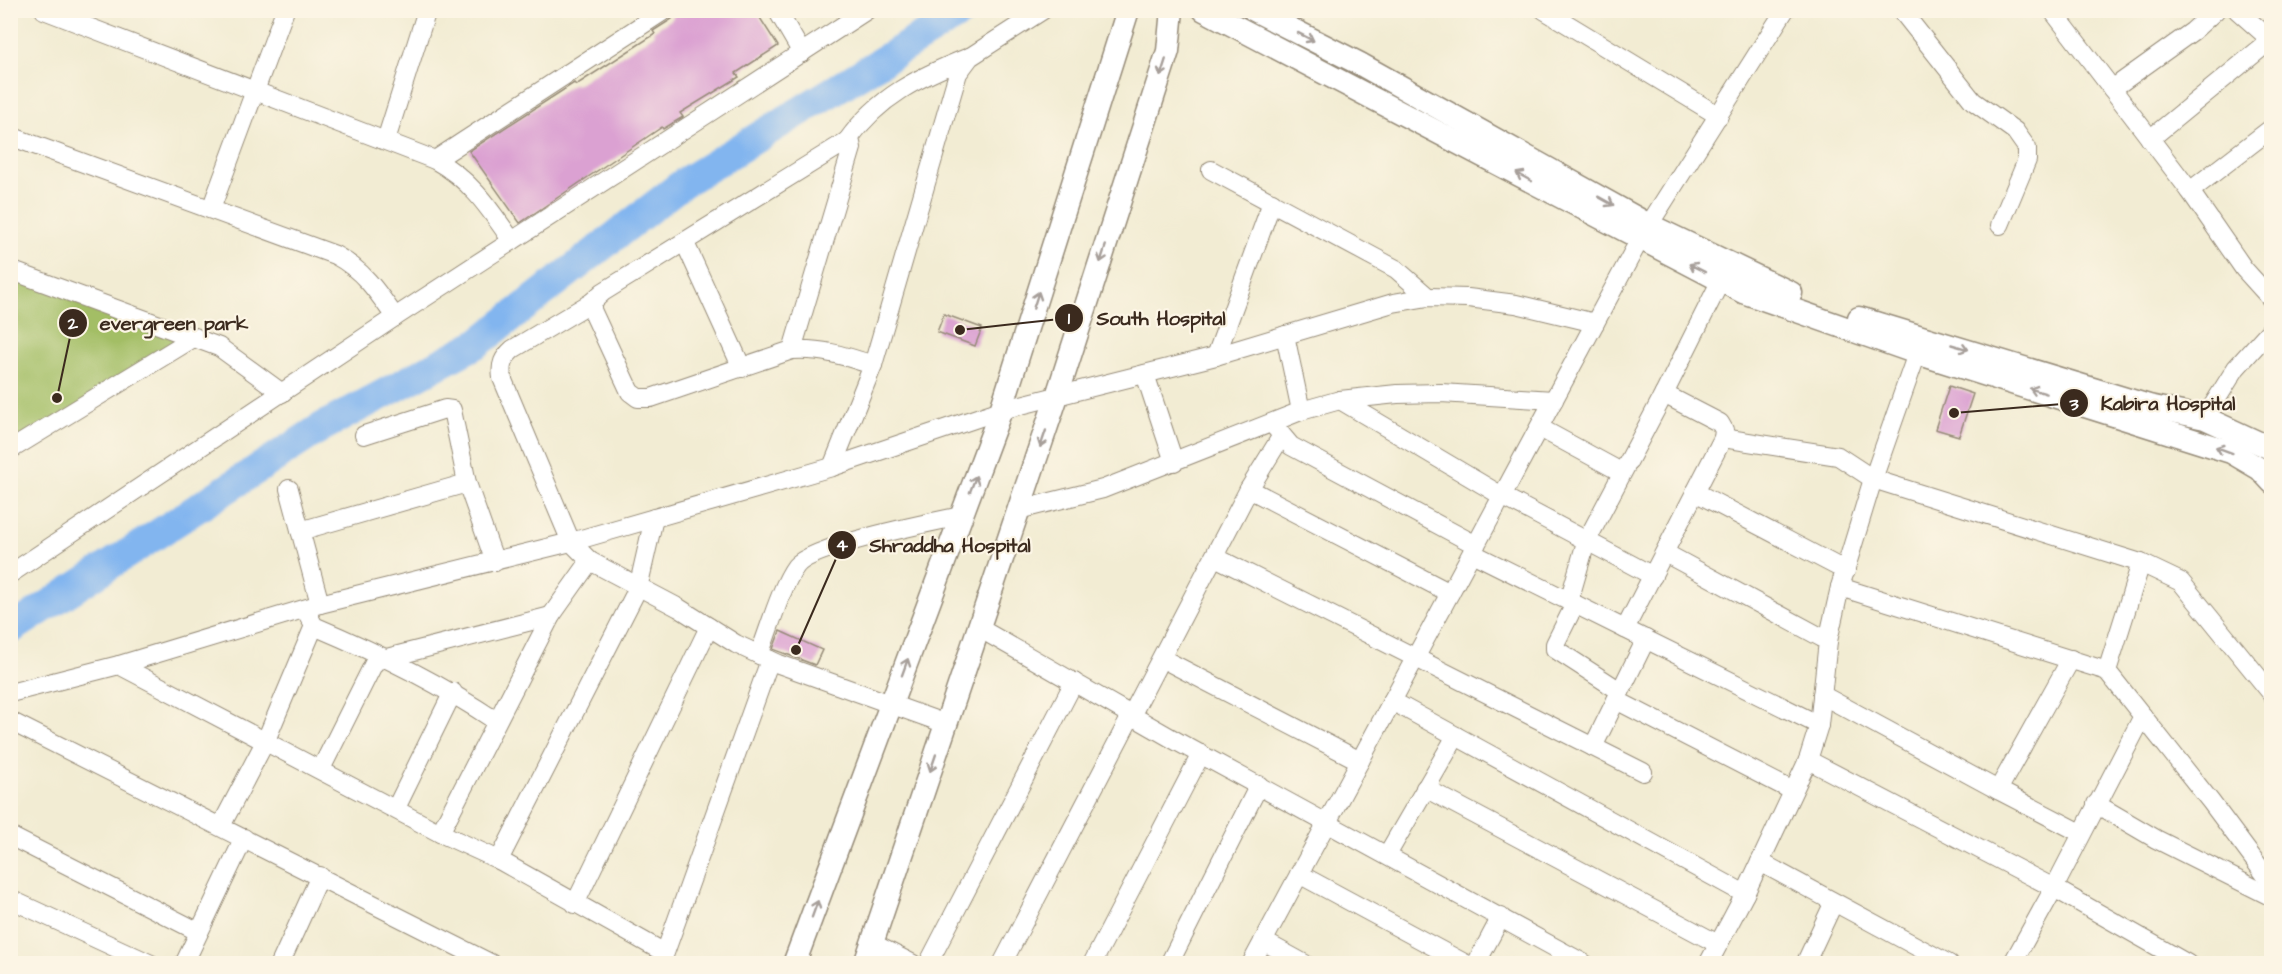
<svg xmlns="http://www.w3.org/2000/svg" width="2282" height="974" viewBox="0 0 2282 974" font-family="'Architects Daughter',sans-serif">
<style>
.green{fill:#a3be65;stroke:#6f7442;stroke-width:1.5}
.lines{fill:none;stroke-linecap:round;stroke-linejoin:round}
.river{stroke:#82b5ef;stroke-width:30}
.building{fill:#dba1d2}
.minor-casing{stroke:#968b78;stroke-width:20}
.tertiary-casing{stroke:#968b78;stroke-width:25}
.minor{stroke:#fff;stroke-width:18}
.tertiary{stroke:#fff;stroke-width:22}
.oneway{stroke:#a79f9a}
.leader{fill:none;stroke:#3b2a1e;stroke-width:2}
.callout-dot{fill:#3b2a1e;stroke:#fcf5e5;stroke-width:2}
.mark-label{font-size:18px;text-anchor:middle;font-weight:bold;fill:#fff}
.callout-label{font-size:20px;text-anchor:middle;font-weight:bold;fill:#3b2a1e;stroke:#fcf5e5;stroke-width:4.5;stroke-linejoin:round;paint-order:stroke}
</style>
<rect width="100%" height="100%" fill="#fcf5e5"/>
<filter id="ink" filterUnits="userSpaceOnUse"><feTurbulence type="fractalNoise" baseFrequency=".0167" numOctaves="2"/><feDisplacementMap in="SourceGraphic" scale="12" xChannelSelector="R" yChannelSelector="G"/><feConvolveMatrix kernelMatrix="1 2 1 2 8 2 1 2 1" color-interpolation-filters="sRGB"/></filter>
<filter id="wash" filterUnits="userSpaceOnUse"><feTurbulence type="fractalNoise" baseFrequency=".008" numOctaves="4" result="noise"/><feDisplacementMap in="SourceGraphic" scale="24" xChannelSelector="R" yChannelSelector="G"/><feGaussianBlur stdDeviation="1.35" result="paint"/><feColorMatrix in="noise" values="0 0 0 0 0 0 0 0 0 0 0 0 0 0 0 0 0 1.4 0 .05"/><feComposite in="paint" operator="in"/></filter>
<g filter="url(#wash)">
<rect width="100%" height="100%" fill="#f2ecd3"/>
<path class="green" d="M11 272 195 340 11 457Z"/>
<g class="lines">
<path class="river" d="M10 630 322 427 478 343 683 183 965 10"/>
</g>
<g id="blocks">
<g class="building">
<path d="M676 10H755L778 46 736 73 739 77 680 113 683 117 663 129 662 127 520 223 469 151 574 83 576 85 655 34 653 31 672 19Z"/>
<path d="M944 314 982 328 975 346 937 332Z"/>
<path d="M1949 386 1973 394 1959 436 1935 429Z"/>
<path d="M780 631 822 650 815 665 773 649Z"/>
</g>
</g>
</g>
<g filter="url(#ink)">
<use href="#blocks" fill-opacity="0" stroke="#968b78" stroke-width="1.5"/>
<g class="lines">
<defs>
<g id="minor">
<path d="M44 10 435 160C471 180 489 208 512 241"/>
<path d="M777 10 802 53"/>
<path d="M1544 10 1719 116"/>
<path d="M1901 10 1973 101 2015 131 2027 148V160L2000 225"/>
<path d="M2052 10 2190 191 2244 269 2272 300"/>
<path d="M2237 10 2272 41"/>
<path d="M2112 89 2193 31 2216 10"/>
<path d="M10 136 335 255C363 270 377 291 395 317"/>
<path d="M2150 139 2272 39"/>
<path d="M386 140 427 10"/>
<path d="M847 141C879 96 919 77 969 57"/>
<path d="M435 160 665 10"/>
<path d="M1211 170 1396 269 1428 297"/>
<path d="M2190 191 2272 128"/>
<path d="M211 209 285 10"/>
<path d="M685 243 742 368"/>
<path d="M10 270 219 347 282 393"/>
<path d="M592 302 513 349C503 358 500 364 502 378L571 542 590 561 679 608 736 644 779 664 946 724"/>
<path d="M1285 335 1301 411"/>
<path d="M792 350 852 148 851 143 847 141 603 292 592 302V310L630 392 638 398H651L792 350C821 348 845 356 873 365"/>
<path d="M1216 356 1272 202"/>
<path d="M1145 374 1174 462"/>
<path d="M1340 400 1502 496 1653 576"/>
<path d="M2205 418 2236 368 2272 328"/>
<path d="M1275 427 1291 446 1476 545"/>
<path d="M1540 428 1621 472"/>
<path d="M364 435 445 409 452 410 467 483 495 562"/>
<path d="M1723 438 1838 456 1873 479 2141 563 2181 582 2272 694"/>
<path d="M10 450 195 337"/>
<path d="M832 467 873 365 958 73 970 57 1043 10"/>
<path d="M289 489 320 604"/>
<path d="M1249 489 1450 593"/>
<path d="M1695 492 1846 571"/>
<path d="M1018 510 1103 489 1301 411 1340 400 1397 394 1441 393 1554 400"/>
<path d="M300 531 467 483"/>
<path d="M1472 553 1625 629 1723 438 1724 430 1720 423 1664 394 1721 280"/>
<path d="M1665 553 1828 641"/>
<path d="M1215 557 1643 772"/>
<path d="M10 574 395 317 867 10"/>
<path d="M1840 587 2107 671 2211 802 2272 884"/>
<path d="M1569 601 1586 542 1664 394"/>
<path d="M1575 604 1555 644V649L1620 691"/>
<path d="M305 609 314 626C378 653 438 682 496 721"/>
<path d="M979 628 1178 742 1585 964"/>
<path d="M1625 629 1819 725"/>
<path d="M759 655C769 630 781 586 796 566 811 546 932 522 961 516"/>
<path d="M1163 659 1360 761"/>
<path d="M2071 659 1998 790 2081 833"/>
<path d="M119 665 440 833 499 860 665 953 770 660"/>
<path d="M2107 671 2141 563"/>
<path d="M10 693 119 665 320 604 571 542 832 467 1001 410 1216 356 1393 303 1428 297 1468 298 1516 304 1595 323"/>
<path d="M1822 695 1998 790"/>
<path d="M1616 700 1793 791"/>
<path d="M1392 701 1745 894"/>
<path d="M10 721 492 964"/>
<path d="M1593 747 1646 639"/>
<path d="M1808 760 2054 888 2188 964"/>
<path d="M321 769 375 661 551 616"/>
<path d="M1425 788 1718 944"/>
<path d="M2096 804 2156 839 2272 897"/>
<path d="M396 808 453 692"/>
<path d="M221 826 266 740 314 626"/>
<path d="M440 833 551 616 590 561"/>
<path d="M10 836 199 932"/>
<path d="M1387 855 1456 736"/>
<path d="M499 860 638 588 654 518"/>
<path d="M1760 862 1949 964"/>
<path d="M1299 874 1466 964"/>
<path d="M10 899 151 964"/>
<path d="M575 904 709 627"/>
<path d="M1263 941 1305 964"/>
<path d="M872 943 913 964"/>
<path d="M184 964 244 838"/>
<path d="M280 964 320 876"/>
<path d="M928 964 1074 682"/>
<path d="M1002 964 1249 489 1281 437"/>
<path d="M1092 964 1201 754"/>
<path d="M1169 964 1259 785"/>
<path d="M1251 964 1640 239 1785 10"/>
<path d="M1476 964 1501 917"/>
<path d="M1708 964 1745 894 1808 760 1819 725 1828 641 1840 587 1873 479 1921 342"/>
<path d="M1805 964 1833 904"/>
<path d="M2012 964 2054 888 2143 716"/>
</g>
<g id="tertiary">
<path d="M1204 10 1743 292 1917 353 2231 452 2260 469 2272 482"/>
<path d="M1254 10 1360 64 1649 225 1791 293"/>
<path d="M1859 318 2149 406 2205 418 2272 449"/>
<path d="M794 964 1001 410 1128 10"/>
<path d="M865 964 1056 399 1168 51 1172 10"/>
</g>
</defs>
<use href="#minor" class="minor-casing"/>
<use href="#tertiary" class="tertiary-casing"/>
<use href="#minor" class="minor"/>
<use href="#tertiary" class="tertiary"/>
</g>
<defs><path id="oneway-shaft" d="M-6 0H5M1.5-3L5.5 0L1.5 3" fill="none" stroke-width="1.6" stroke-linecap="round" stroke-linejoin="round" transform="scale(1.5)"/></defs>
<g class="oneway">
<use href="#oneway-shaft" transform="translate(1306 37) rotate(27)"/>
<use href="#oneway-shaft" transform="translate(1163 68) rotate(108)"/>
<use href="#oneway-shaft" transform="translate(1524 177) rotate(-152)"/>
<use href="#oneway-shaft" transform="translate(1606 201) rotate(29)"/>
<use href="#oneway-shaft" transform="translate(1103 254) rotate(108)"/>
<use href="#oneway-shaft" transform="translate(1697 268) rotate(-153)"/>
<use href="#oneway-shaft" transform="translate(1036 300) rotate(-72)"/>
<use href="#oneway-shaft" transform="translate(1960 347) rotate(16)"/>
<use href="#oneway-shaft" transform="translate(2038 391) rotate(-163)"/>
<use href="#oneway-shaft" transform="translate(1043 439) rotate(109)"/>
<use href="#oneway-shaft" transform="translate(2224 450) rotate(-160)"/>
<use href="#oneway-shaft" transform="translate(973 484) rotate(-69)"/>
<use href="#oneway-shaft" transform="translate(905 667) rotate(-70)"/>
<use href="#oneway-shaft" transform="translate(933 763) rotate(109)"/>
<use href="#oneway-shaft" transform="translate(815 909) rotate(-70)"/>
</g>
</g>
<path class="leader" d="M960 330L1069 318M57 398L73 323M1954 413L2074 403M796 650L842 545"/>
<g class="callout-dot">
<circle cx="960" cy="330" r="6"/>
<circle cx="57" cy="398" r="6"/>
<circle cx="1954" cy="413" r="6"/>
<circle cx="796" cy="650" r="6"/>
<circle cx="1069" cy="318" r="15"/>
<circle cx="73" cy="323" r="15"/>
<circle cx="2074" cy="403" r="15"/>
<circle cx="842" cy="545" r="15"/>
</g>
<g class="mark-label">
<text x="1069" y="324">1</text>
<text x="73" y="329">2</text>
<text x="2074" y="410">3</text>
<text x="842" y="551">4</text>
</g>
<g class="callout-label">
<text x="1161" y="325">South Hospital</text>
<text x="174" y="330">evergreen park</text>
<text x="2168" y="410">Kabira Hospital</text>
<text x="950" y="552">Shraddha Hospital</text>
</g>
<rect width="2282" height="974" fill="none" stroke="#fcf5e5" stroke-width="36"/>
</svg>
